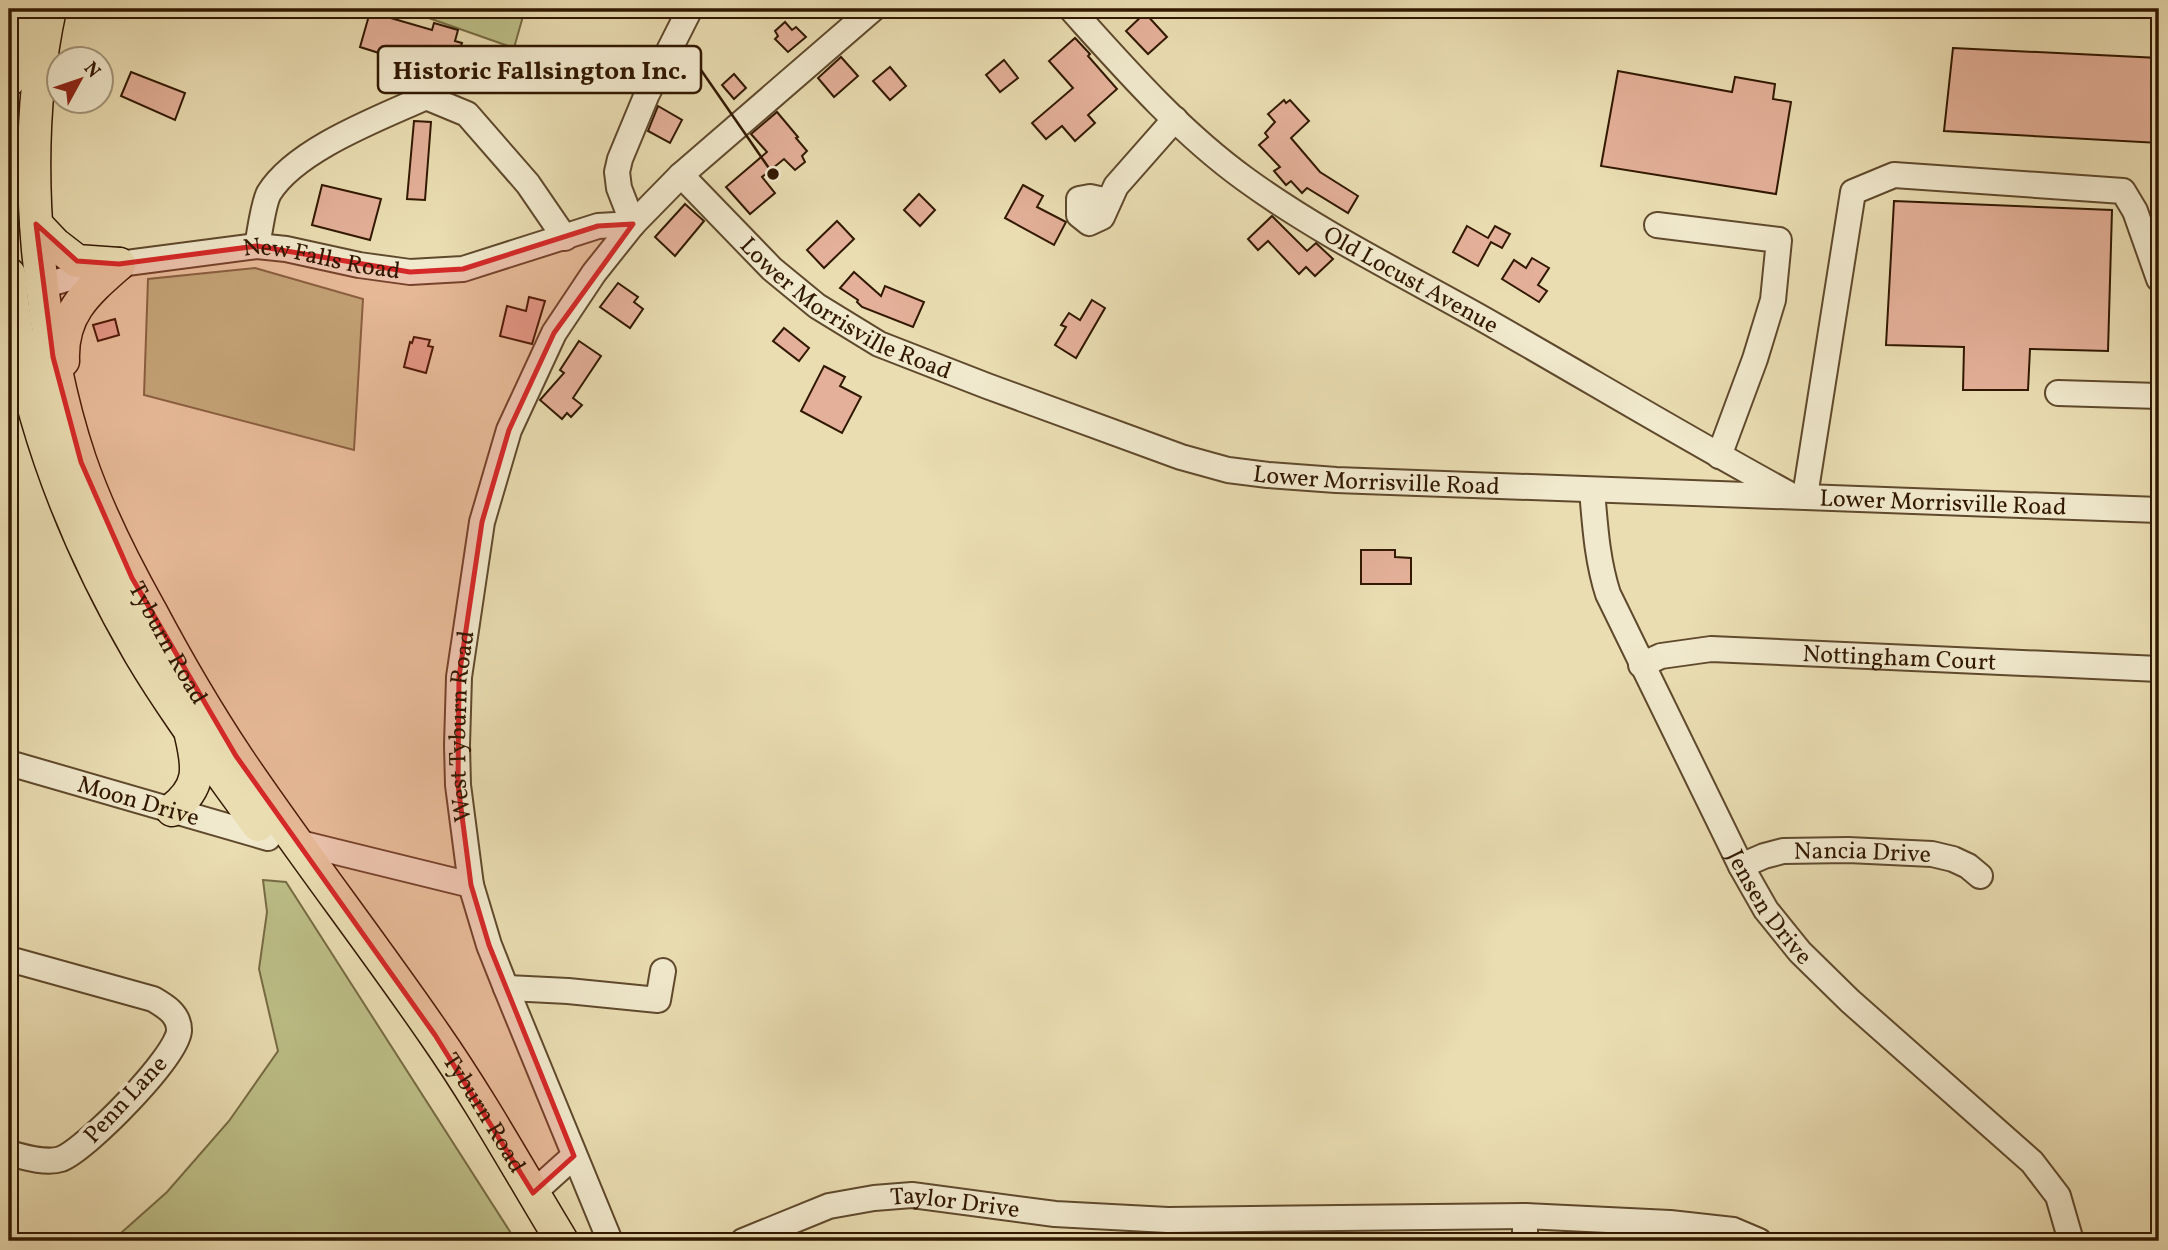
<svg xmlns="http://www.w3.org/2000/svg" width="2168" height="1250" viewBox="0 0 2168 1250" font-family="Vollkorn,serif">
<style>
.green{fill:#bdbf88;stroke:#776c44;stroke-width:2}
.building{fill:#e4b099;stroke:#311800;stroke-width:2}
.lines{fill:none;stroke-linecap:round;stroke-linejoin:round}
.minor-casing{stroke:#5f492c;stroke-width:28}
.major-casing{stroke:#311800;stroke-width:35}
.minor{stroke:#f1e9cd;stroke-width:24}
.major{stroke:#eaddb2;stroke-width:32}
.marked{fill:#d62828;fill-opacity:0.2;stroke:#d62828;stroke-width:5;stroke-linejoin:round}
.labels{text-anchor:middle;stroke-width:7;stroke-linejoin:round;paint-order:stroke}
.street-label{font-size:24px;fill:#311800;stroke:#f1e9cd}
.leader{fill:none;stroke:#311800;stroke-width:2.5}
.callout-dot{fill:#311800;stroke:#f1e9cd;stroke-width:2.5}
.callout{fill:#f1e9cd;stroke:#311800;stroke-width:2.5}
.callout-label{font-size:26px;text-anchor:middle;font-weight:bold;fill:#311800}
</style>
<rect width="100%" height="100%" fill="#eaddb2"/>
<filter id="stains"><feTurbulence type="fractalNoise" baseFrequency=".00286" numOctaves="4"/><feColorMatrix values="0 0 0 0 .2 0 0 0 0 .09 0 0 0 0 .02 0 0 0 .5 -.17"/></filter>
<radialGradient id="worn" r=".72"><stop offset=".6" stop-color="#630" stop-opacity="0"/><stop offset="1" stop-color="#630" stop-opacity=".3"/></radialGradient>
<g class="green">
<path d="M403 9H525L514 48Z"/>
<path d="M255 268 363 299 354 450 144 395 148 279Z"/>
<path d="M263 880 286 882 516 1241H112L167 1192 229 1121 278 1051 259 969 267 912Z"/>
</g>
<g class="building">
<path d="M370 12 432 30 434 23 458 30 455 41 462 43 452 76 360 47Z"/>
<path d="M1145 13 1167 37 1148 54 1126 31Z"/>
<path d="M785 22 792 30 796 27 806 37 788 52 775 39 778 36 775 31Z"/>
<path d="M1075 38 1090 54 1088 56 1117 89 1088 115 1095 123 1075 141 1062 126 1046 139 1032 123 1073 88 1049 61Z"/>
<path d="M1953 48 2159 58V143L1944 131Z"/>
<path d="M841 57 858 76 834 97 818 78Z"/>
<path d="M1004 60 1018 78 1000 92 986 75Z"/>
<path d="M890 67 906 86 890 100 873 81Z"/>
<path d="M1618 71 1732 92 1735 77 1775 84 1773 99 1791 102 1776 194 1601 166Z"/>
<path d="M131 72 185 93 175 120 121 96Z"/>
<path d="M734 74 746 88 734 99 722 85Z"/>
<path d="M1284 100 1286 103 1290 100 1309 121 1291 138 1320 172 1358 196 1348 213 1307 188 1302 193 1291 181 1286 185 1274 171 1280 167 1259 145 1268 137 1265 133 1275 122 1268 114Z"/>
<path d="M658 106 682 120 670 143 648 131Z"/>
<path d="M777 112 798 137 796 138 807 151 802 156 805 162 795 170 784 159 762 177 775 193 750 214 726 187 767 152 751 134Z"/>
<path d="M414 121 431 122 425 200 407 199Z"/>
<path d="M322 185 381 199 370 240 312 225Z"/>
<path d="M1023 185 1043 196 1037 207 1066 222 1054 245 1005 218Z"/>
<path d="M919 194 935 210 920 226 904 210Z"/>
<path d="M1894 201 2112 210 2108 351 2030 349 2028 390H1963L1964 347 1886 345Z"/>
<path d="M685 204 704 221 675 256 655 237Z"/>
<path d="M1272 216 1307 251 1316 243 1333 259 1315 276 1306 267 1299 274 1268 241 1258 250 1248 239Z"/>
<path d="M837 221 854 239 824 268 807 250Z"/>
<path d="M1467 226 1488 238 1495 226 1510 234 1502 248 1491 242 1478 266 1453 252Z"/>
<path d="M1532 258 1549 268 1538 285 1547 291 1539 302 1502 279 1514 260 1526 268Z"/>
<path d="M854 272 881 296 885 286 924 302 913 327 862 307 857 302 858 300 840 288Z"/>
<path d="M618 283 638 297 634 302 643 309 630 328 600 307Z"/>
<path d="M529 297 545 301 532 344 500 336 507 306 526 311Z"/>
<path d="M1092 300 1105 308 1076 358 1055 345 1066 327 1061 325 1069 313 1080 320Z"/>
<path d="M115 319 119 335 98 341 93 325Z"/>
<path d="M784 328 809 348 799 361 773 341Z"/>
<path d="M414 337 430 340 428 346 433 347 426 373 404 367 410 342 412 343Z"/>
<path d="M579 341 601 356 573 398 582 405 571 417 567 413 562 419 540 400 564 373 560 370Z"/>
<path d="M824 366 845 377 840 386 861 397 842 433 801 411Z"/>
<path d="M1361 550H1395V557L1411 558V584H1361Z"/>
</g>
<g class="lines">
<defs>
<g id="minor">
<path id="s1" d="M1071 9C1125 69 1179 131 1245 179 1319 233 1403 274 1483 319 1585 377 1684 437 1787 493"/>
<path id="s2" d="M681 175 772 269 817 306 879 344 987 386 1181 457 1228 470 1268 475 1336 480 2159 510"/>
<path d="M1108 201 1090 197 1079 199V215L1089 223 1102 217 1116 186 1175 119"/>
<path d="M633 224 619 188 617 172 620 159 647 94 690 9"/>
<path d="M1657 225 1779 240 1773 300 1755 359 1719 456"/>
<path d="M257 246C260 232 263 204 269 193 296 149 380 118 426 97L467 114 528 184 565 238"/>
<path id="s3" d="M42 286 119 264 257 246 286 249 359 265 410 272 463 269 598 226 633 224"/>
<path d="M2058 393 2159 396"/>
<path id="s4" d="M1592 490C1595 525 1597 560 1608 594L1741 866 1766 910 1800 952 1850 1001 2032 1162 2058 1196 2071 1241"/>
<path d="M1805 496 1853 192 1894 175 2123 191 2135 211 2159 279"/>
<path id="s5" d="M1641 665 1661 656 1711 649 2159 669"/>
<path id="s6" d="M9 763 268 838"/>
<path d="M296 842 471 885"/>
<path id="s7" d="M1741 866 1764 856 1783 851 1848 850 1932 854 1953 859 1968 866 1980 876"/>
<path d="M9 959 153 999C165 1006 179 1014 179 1030 180 1054 86 1150 61 1159 46 1164 24 1157 9 1153"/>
<path d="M506 988 568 991 658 1000 663 971"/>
<path d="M533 1193 574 1156"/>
<path id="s8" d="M610 1241 506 988 489 945 471 885 458 785 457 745 459 677 482 522 509 430 554 333 594 273 633 224 681 175 873 9"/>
<path id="s9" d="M743 1241 829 1206 874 1198 912 1195 1055 1214 1168 1220 1525 1216 1670 1223 1733 1230 1759 1241"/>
<path d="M1525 1241V1216"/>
</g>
<g id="major">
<path id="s10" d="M50 9C33 87 31 170 38 250 45 321 57 392 80 460 98 512 123 562 150 610 177 661 206 711 238 759 301 852 371 942 435 1035 481 1101 520 1172 562 1241"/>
<path d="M9 80 20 9"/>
<path d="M36 224 55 244 77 261 119 264"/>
<path d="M9 274C22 409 72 537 140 654 175 713 218 769 258 825"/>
<path d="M63 361C61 314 86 293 119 264"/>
<path d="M172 810C201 787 199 769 191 735"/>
</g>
</defs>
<use href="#minor" class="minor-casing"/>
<use href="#major" class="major-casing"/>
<use href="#minor" class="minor"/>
<use href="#major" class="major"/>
</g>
<path class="marked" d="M36 224 77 261 119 264 257 246 410 272 463 269 598 226 633 224 554 333 509 430 482 522 459 677 458 785 471 885 489 945 574 1156 533 1193 435 1035 236 756 132 578 81 462 53 357Z"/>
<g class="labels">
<g class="street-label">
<text dy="8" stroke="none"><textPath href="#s3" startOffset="285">New Falls Road</textPath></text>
<text dy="8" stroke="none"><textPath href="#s1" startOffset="438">Old Locust Avenue</textPath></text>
<text dy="8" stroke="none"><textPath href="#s2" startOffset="215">Lower Morrisville Road</textPath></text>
<text dy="8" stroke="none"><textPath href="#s2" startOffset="782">Lower Morrisville Road</textPath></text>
<text dy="8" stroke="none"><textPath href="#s2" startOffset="1349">Lower Morrisville Road</textPath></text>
<text dy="8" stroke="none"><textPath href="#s10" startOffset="660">Tyburn Road</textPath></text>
<text dy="8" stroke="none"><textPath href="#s5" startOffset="261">Nottingham Court</textPath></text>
<text dy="8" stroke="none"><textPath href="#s8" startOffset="542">West Tyburn Road</textPath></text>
<text dy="8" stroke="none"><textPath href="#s6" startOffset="135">Moon Drive</textPath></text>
<text dy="8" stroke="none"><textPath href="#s7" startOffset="124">Nancia Drive</textPath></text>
<text dy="8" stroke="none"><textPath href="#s4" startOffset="458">Jensen Drive</textPath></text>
<text transform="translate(125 1099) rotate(-47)" y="8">Penn Lane</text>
<text dy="8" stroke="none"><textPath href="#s10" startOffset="1227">Tyburn Road</textPath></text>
<text dy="8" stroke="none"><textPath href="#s9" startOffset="220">Taylor Drive</textPath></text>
</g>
</g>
<path class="leader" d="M773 174L701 70"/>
<circle class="callout-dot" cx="773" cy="174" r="7"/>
<rect class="callout" x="378" y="46" width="323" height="47" rx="7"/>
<g class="callout-label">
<text x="540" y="79">Historic Fallsington Inc.</text>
</g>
<rect width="2168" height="1250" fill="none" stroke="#eaddb2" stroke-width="35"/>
<rect x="10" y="10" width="2147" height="1229" fill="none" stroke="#311800" stroke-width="3.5"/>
<rect x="18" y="18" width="2133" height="1215" fill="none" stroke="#311800" stroke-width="2"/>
<g transform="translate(80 80) rotate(50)"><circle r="33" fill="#f1e9cd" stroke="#a4957b" stroke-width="2"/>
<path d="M0-5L12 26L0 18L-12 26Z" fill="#8f2418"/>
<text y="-10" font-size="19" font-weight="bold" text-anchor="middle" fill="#311800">N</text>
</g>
<rect width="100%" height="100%" filter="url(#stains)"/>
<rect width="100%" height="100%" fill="url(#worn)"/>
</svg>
